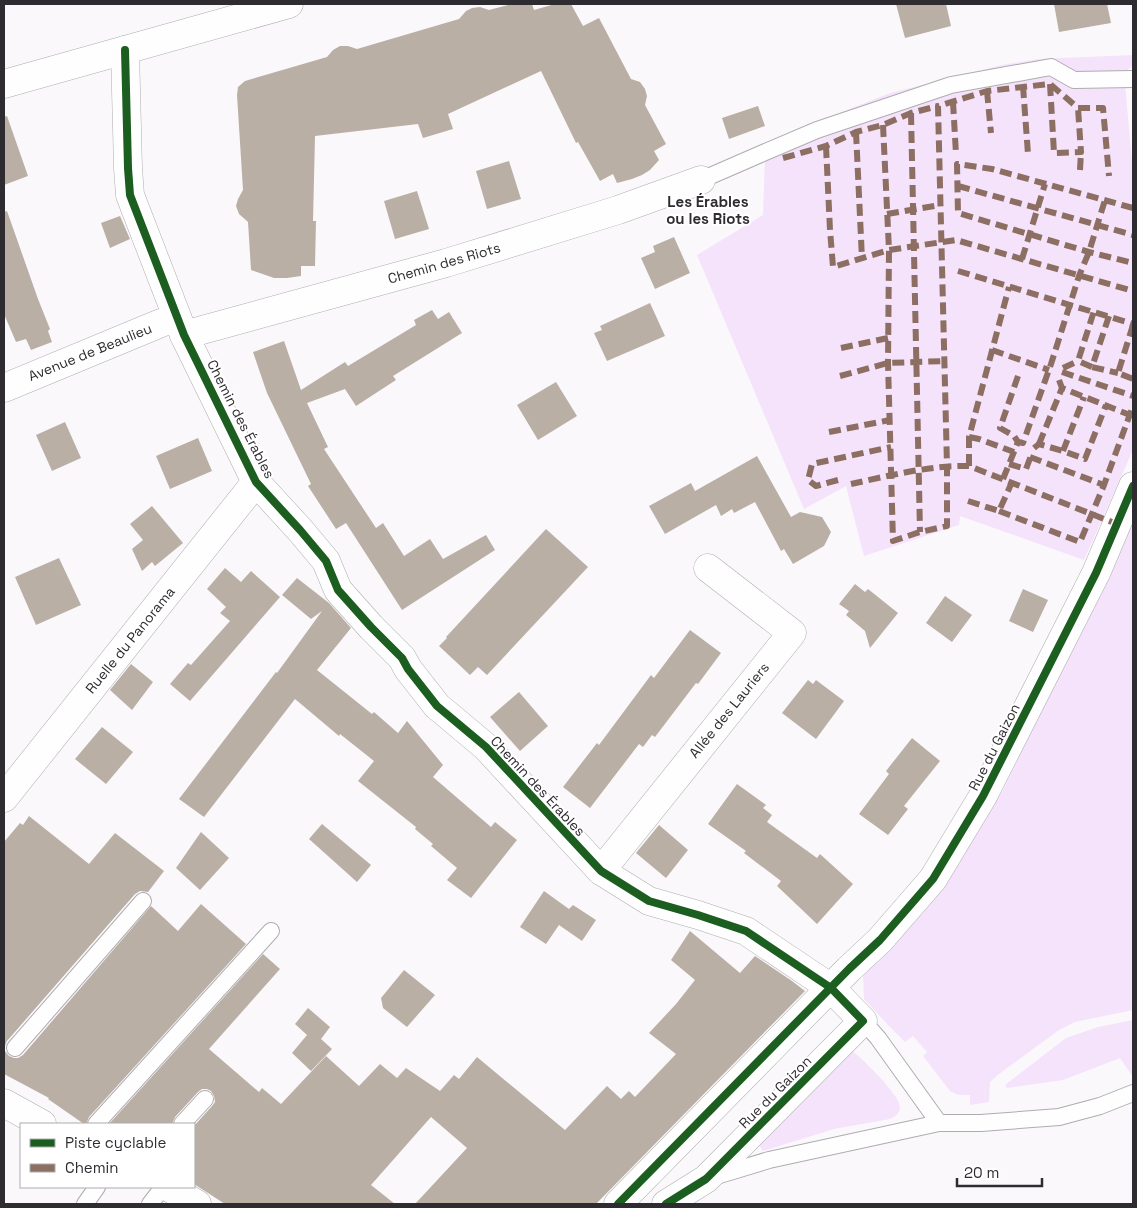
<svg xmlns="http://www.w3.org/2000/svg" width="1137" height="1208" viewBox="0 0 1137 1208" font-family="'Space Grotesk',sans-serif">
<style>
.green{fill:#f4e3fb}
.building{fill:#b9afa5}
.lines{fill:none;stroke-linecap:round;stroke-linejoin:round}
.lane-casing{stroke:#afacb0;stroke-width:18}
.street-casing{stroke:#afacb0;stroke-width:29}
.lane{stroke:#fefeff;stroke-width:16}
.street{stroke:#fefeff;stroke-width:28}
.quiet{stroke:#8d6e63;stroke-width:6;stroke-dasharray:12 6;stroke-linecap:butt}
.cycleway-casing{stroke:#fff;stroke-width:11}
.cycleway{stroke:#1b5e20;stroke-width:8}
.labels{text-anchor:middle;stroke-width:4;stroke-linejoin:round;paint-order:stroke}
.street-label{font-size:14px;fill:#2f2c31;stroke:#fff}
.neighbourhood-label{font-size:15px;font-weight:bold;fill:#2f2c31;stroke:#fff}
</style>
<rect width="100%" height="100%" fill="#fbf8fc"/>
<g class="green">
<path d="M1133 55V65L1124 73 1133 173V450L1084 560 960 516 959 525 864 556 846 486 804 509 697 255 763 215 765 159 759 145 890 93 1002 65 1038 59Z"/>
<path d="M1133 515V1010L1075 1022 1059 1030 999 1074 990 1082 989 1102 970 1105V1095H958L950 1091 923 1056 927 1052 913 1036 905 1042 889 1026 864 999 863 974 941 889 1002 792 1104 583Z"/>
<path d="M1133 1020V1077L1120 1058 1063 1080 1007 1088 1005 1085 1066 1038 1098 1027Z"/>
<path d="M848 1047C859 1056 900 1094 900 1107 900 1114 895 1116 890 1119L834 1129 763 1151 755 1139Z"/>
</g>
<g class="building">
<path d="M512 4H532L534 10 555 4H571L583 26 599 18 631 79 640 82 645 89 647 96 645 105 666 144 654 151 659 160 650 170 642 175 632 179 617 183 613 174 600 181 578 142 576 143 541 71 448 114 453 129 423 138 418 124 315 136 313 221H316L315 266H301V276L287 278H274L251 270 248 222 239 214 236 206 238 199 243 190 237 95 238 87 245 81 327 57 333 50 340 46H348L357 49 459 19 466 11 472 8 480 7 489 10Z"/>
<path d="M896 4H946L951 26 905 38Z"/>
<path d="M1054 4H1107L1111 23 1059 32Z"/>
<path d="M758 106 765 126 729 139 722 118Z"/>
<path d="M7 116 28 176 4 185V117Z"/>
<path d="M509 161 521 199 487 209 476 171Z"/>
<path d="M417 191 429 229 395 239 384 201Z"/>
<path d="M7 211 38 299 50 329 48 331 52 342 31 350 26 339 16 342 4 314V212Z"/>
<path d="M120 216 130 239 110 248 101 223Z"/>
<path d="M674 237 690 273 655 289 641 258 655 252 653 246Z"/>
<path d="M650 303 665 336 607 361 594 333 602 330 600 326Z"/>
<path d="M432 310 438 319 449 312 462 333 393 376 396 380 356 406 345 389 307 403 328 447 324 449 376 528 383 523 404 556 430 539 443 559 486 535 495 550 402 610 346 523 336 529 308 486 311 484 267 393 253 352 284 341 301 390 345 362 348 366 416 325 414 320Z"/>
<path d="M556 382 577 416 538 440 517 405Z"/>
<path d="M65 422 81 458 52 471 36 435Z"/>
<path d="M198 438 212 471 170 489 156 456Z"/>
<path d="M757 456 791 517 800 512 822 517 831 532 824 546 793 564 784 549 781 551 755 502 734 513 732 509 721 516 716 505 665 534 649 506 691 483 695 491Z"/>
<path d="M152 506 183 543 155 566 152 562 142 571 132 549 143 540 130 524Z"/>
<path d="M546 529 588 567 487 675 478 667 470 675 439 646 447 638 446 637Z"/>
<path d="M59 558 81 605 36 625 15 577Z"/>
<path d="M225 568 241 582 251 571 280 597 190 701 170 684 188 663 191 665 230 621 220 613 226 607 207 589Z"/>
<path d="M297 578 329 603 351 628 317 670 372 714 374 712 398 733 407 721 443 765 433 777 491 827 495 822 517 840 471 898 447 880 457 868 431 846 433 844 415 829 416 827 358 781 374 761 340 734 339 736 295 699 204 817 179 799 276 672 277 673 322 611 311 619 282 595Z"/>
<path d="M855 584 865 592 868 589 898 613 870 648 865 631 846 615 849 611 839 604Z"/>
<path d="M1023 589 1048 600 1033 632 1009 621Z"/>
<path d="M945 596 972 615 952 642 926 623Z"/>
<path d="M690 630 721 653 698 684 696 683 655 737 652 735 643 747 639 744 590 808 563 787 597 743 599 745 651 675 654 678Z"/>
<path d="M131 664 153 682 132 710 110 690Z"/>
<path d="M808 680 813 684 816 680 844 701 816 739 782 713Z"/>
<path d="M519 692 548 726 520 751 490 717Z"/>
<path d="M102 727 133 752 106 784 75 759Z"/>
<path d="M912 738 940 761 904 806 908 809 888 835 859 814 889 774 886 771Z"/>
<path d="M737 784 766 805 763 808 772 815 767 822 817 858 820 854 853 884 817 924 777 886 781 881 744 853 746 851 708 824Z"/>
<path d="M29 816 89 864 115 833 164 871 148 892 140 891 135 894 7 1041 5 1046V1051L9 1056 14 1058H18L23 1055 151 906 178 931 201 904 246 944 89 1117 86 1124H84L48 1099 49 1098 4 1074V842L20 823 23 825Z"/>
<path d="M322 824 371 865 357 882 309 839Z"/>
<path d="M659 825 688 850 666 878 636 853Z"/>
<path d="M201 832 229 858 200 890 176 868Z"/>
<path d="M544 891 569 909 573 905 596 920 582 941 559 925 546 944 520 927Z"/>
<path d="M690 931 740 973 755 956 792 981 805 991 596 1204H415L467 1148 431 1117 371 1185 395 1204H225L194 1184V1126L212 1106 215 1102 214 1096 211 1091 207 1089H202L198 1092 175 1117 172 1124H109L263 954 280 969 209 1049 259 1092 262 1088 281 1104 326 1056 359 1086 380 1064 397 1078 406 1068 440 1091 454 1075 459 1079 477 1057 565 1130 607 1086 621 1099 629 1091 635 1097 676 1054 649 1033 676 1004 695 980 671 960Z"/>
<path d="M404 970 435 995 407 1027 383 1008 381 998Z"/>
<path d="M308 1008 330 1027 321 1039 332 1049 311 1071 292 1053 307 1035 295 1024Z"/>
</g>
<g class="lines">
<defs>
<g id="lane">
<path d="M701 180 763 153 817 130 951 85 1051 67 1074 80 1133 79"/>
<path d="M863 1021 878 1038 939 1123H981L1059 1117 1100 1106 1133 1093"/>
<path d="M15 1048 143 901"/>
<path d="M96 1124 271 931"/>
<path d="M182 1124 205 1099"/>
<path d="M713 1177 769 1160 939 1123"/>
<path d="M85 1204 97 1187"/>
<path d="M150 1204 163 1187"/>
</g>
<g id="street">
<path d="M125 50 128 168 130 195 184 335 256 482 300 530 326 561 338 590 371 627 402 658 408 669 437 706 486 747 601 871 649 901 698 915 746 931 831 988 863 1021 706 1179 666 1204"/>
<path d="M4 84 289 4"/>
<path d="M184 335 446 263 618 210 701 180"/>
<path d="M4 388 161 323 177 318"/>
<path d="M4 798 256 482"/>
<path d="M601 871 792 633 708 568"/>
<path d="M4 1103 42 1124"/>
<path d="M168 1187 197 1204"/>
<path d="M618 1204 849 969 880 940 933 879 983 796 1096 573 1133 486"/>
</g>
</defs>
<use href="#lane" class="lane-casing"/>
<use href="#street" class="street-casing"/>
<use href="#lane" class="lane"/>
<use href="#street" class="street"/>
<g class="quiet">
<path d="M1050 84 1054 153 1081 152 1078 108"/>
<path d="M1023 86 1028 154"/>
<path d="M987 91 991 133"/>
<path d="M953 102 956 154"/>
<path d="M911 113 920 532"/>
<path d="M883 125 889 250 888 363 893 541 920 532 947 526V466L938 106 987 91 1050 84 1078 108H1103L1109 176"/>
<path d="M856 132 862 259"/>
<path d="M826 146 830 230 833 267 889 250 956 240 1133 291"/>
<path d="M783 158 826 146 856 132 883 125 911 113 938 106"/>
<path d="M1080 170 1081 152"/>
<path d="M958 186 1133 235"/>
<path d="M1133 208 992 169 957 164 958 213 1089 252 1133 263"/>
<path d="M887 214 940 205"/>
<path d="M1022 259 1045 184"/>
<path d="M958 271 1133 324"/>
<path d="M1109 316 1092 367 1118 373"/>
<path d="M1133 325 1118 373 1133 379"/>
<path d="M841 348 888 338"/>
<path d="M992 350 1049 370"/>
<path d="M1092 367 1078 361 1094 311"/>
<path d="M1063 368 1078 361"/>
<path d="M1062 372 1133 396"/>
<path d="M840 376 888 363 944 361"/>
<path d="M1018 376 1000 428 1014 436 1018 442"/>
<path d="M1059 380 1062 388 1130 415"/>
<path d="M829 432 890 420"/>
<path d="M969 437 979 439 1014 452"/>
<path d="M1039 444 1062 388"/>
<path d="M1034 448 1039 444 1063 451 1085 459 1106 405"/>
<path d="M1063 451 1084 397"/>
<path d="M1030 457 1104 485"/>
<path d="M1009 464 1026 469 1032 453"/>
<path d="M969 466V437L1009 287"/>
<path d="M1003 479 1018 442 1023 443 1051 364 1079 276 1089 252 1105 200"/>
<path d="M838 480 816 486 808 480 812 464 891 447"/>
<path d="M851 484C888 476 931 465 969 466L1117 524"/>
<path d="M968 501 999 511 1012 482"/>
<path d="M999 511 1080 542 1104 485 1133 406"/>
</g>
<defs>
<g id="cycleway">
<path d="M125 50 128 168 130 195 184 335 256 482 300 530 326 561 338 590 371 627 402 658 408 669 437 706 486 747 601 871 649 901 698 915 746 931 831 988 863 1021 706 1179 666 1204"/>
<path d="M618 1204 849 969 880 940 933 879 983 796 1096 573 1133 486"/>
</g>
</defs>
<use href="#cycleway" class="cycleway-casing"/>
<use href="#cycleway" class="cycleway"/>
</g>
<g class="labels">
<g class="street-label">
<text transform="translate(444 263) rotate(-16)" y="5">Chemin des Riots</text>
<text transform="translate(90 352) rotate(-22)" y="5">Avenue de Beaulieu</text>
<text transform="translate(241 419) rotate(63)" y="5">Chemin des Érables</text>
<text transform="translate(130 640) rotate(-51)" y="5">Ruelle du Panorama</text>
<text transform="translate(729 710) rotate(-51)" y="5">Allée des Lauriers</text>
<text transform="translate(994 747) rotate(-63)" y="5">Rue du Gaizon</text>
<text transform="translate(538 786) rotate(47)" y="5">Chemin des Érables</text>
<text transform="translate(775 1092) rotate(-45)" y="5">Rue du Gaizon</text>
</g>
<g class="neighbourhood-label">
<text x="708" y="207">Les Érables<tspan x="708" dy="17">ou les Riots</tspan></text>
</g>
</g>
<rect width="1137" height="1208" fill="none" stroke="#2f2c31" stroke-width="10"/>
<rect x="20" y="1123" width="175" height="65" fill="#ffffff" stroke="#acabad"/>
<rect x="30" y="1139" width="25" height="8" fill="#1b5e20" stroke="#acabad"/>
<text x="65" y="1148" font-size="15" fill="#2f2c31">Piste cyclable</text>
<rect x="30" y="1164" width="25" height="8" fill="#8d6e63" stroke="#acabad"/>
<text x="65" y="1173" font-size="15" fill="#2f2c31">Chemin</text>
<path d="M957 1178v8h85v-8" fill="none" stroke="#2f2c31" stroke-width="2.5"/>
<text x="964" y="1178" font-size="15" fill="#2f2c31" stroke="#ffffff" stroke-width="4" paint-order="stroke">20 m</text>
</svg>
